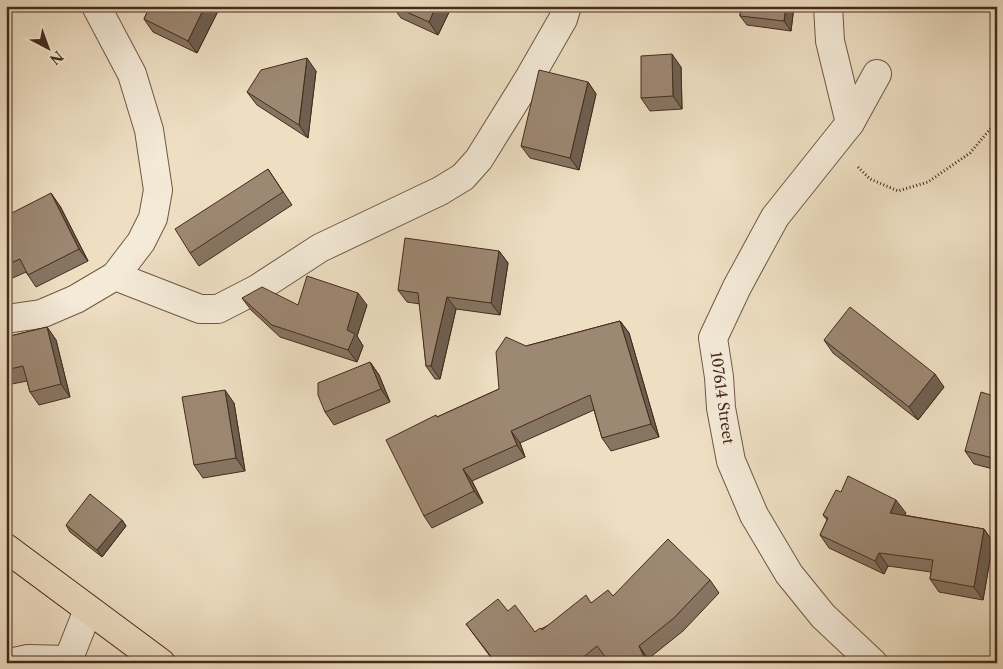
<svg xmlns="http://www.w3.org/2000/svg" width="1003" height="669" viewBox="0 0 1003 669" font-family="'Libre Caslon Text',serif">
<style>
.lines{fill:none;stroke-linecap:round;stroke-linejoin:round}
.minor-casing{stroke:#705746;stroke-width:30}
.major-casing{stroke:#462a1d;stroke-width:30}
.path{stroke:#462a1d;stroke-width:3;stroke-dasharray:1 2.5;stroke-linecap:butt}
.minor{stroke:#f4ead8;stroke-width:28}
.major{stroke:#eedfc3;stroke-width:28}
.wall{fill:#877563;stroke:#462a1d}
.shaded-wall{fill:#6e5f50;stroke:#462a1d}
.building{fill:#9d8873;stroke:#462a1d}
.labels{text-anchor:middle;stroke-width:4.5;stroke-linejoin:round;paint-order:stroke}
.street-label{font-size:15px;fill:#462a1d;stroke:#f4ead8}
</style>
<rect width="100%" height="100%" fill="#eedfc3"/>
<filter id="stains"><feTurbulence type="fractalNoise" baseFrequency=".004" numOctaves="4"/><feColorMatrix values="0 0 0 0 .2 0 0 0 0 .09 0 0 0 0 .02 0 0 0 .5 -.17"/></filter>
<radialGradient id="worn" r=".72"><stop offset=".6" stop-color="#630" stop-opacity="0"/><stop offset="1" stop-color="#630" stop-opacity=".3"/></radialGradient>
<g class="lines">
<defs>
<g id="minor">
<path d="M828 6 830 41 850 123"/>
<path d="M115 276 200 309H218L257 289 320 248 440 191 463 177 479 159 528 80 563 19 567 6"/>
<path d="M6 319 41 314 76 299 115 276 141 242 153 218 158 190 149 130 132 74 96 6"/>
<path d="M9 663 28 659 68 660"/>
<path d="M67 663 88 610"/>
<path d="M873 663 823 616 789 574 754 515 731 461 721 408 719 377 713 338 737 287 775 217 850 123 877 74"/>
</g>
<path id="major" d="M6 548 161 663"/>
</defs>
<use href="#minor" class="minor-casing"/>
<use href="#major" class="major-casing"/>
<path class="path" d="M858 167 870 179 898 191 928 182 970 153 997 121"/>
<use href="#minor" class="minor"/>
<use href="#major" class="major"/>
</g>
<g class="wall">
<path d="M150 6H214L218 11 197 53 153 32 144 19Z"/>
<path d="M392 6H452L438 35 401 18Z"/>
<path d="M735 6H794L791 31 747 25 740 16 741 7Z"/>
<path d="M681 67 682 109 650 111 641 98Z"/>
<path d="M316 71 308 138 257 105 247 92Z"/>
<path d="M588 82 596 94 579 170 530 158 521 146Z"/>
<path d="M268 169 292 205 199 266 190 253Z"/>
<path d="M60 206 88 261 36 287 26 272 6 281V216Z"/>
<path d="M499 251 508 263 500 315 456 309 440 379H435L426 366 420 304 407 302 398 290Z"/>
<path d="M242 298 298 305H367L357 336 363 346 357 362 280 337 251 310Z"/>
<path d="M620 321 629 333 659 437 611 451 602 438 594 410 520 443 525 457 472 481 483 503 432 528 424 516 437 417 499 389 526 346Z"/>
<path d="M47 327 56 340 70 397 39 405 30 392 27 381 7 385 6 384V337Z"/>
<path d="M824 340 944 387 918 420 833 353Z"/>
<path d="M370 362 379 375 390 402 334 425 325 412Z"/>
<path d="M997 397V470L974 464 965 451Z"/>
<path d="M234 403 245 471 203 478 194 465Z"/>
<path d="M841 492 906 513 904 515 984 529 993 542 983 600 939 592 930 579 931 572 888 566 884 574 829 548 820 535 827 520 823 515Z"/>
<path d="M122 520 126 526 102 557 70 532 66 525Z"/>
<path d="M710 580 719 593 683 631 648 659 650 663H609L606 659 601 663H495L466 624 508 611 535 632 591 603 613 596Z"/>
</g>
<g class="shaded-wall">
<path d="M205 6H214L218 11 197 53 188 41Z"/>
<path d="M436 6H452L438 35 429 22Z"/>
<path d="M786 6H794L791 31 784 21Z"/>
<path d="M672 54 681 67 682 109 673 96Z"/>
<path d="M307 58 316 71 308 138 299 125Z"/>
<path d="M588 82 596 94 579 170 570 158Z"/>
<path d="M51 193 60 206 88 261 79 249Z"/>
<path d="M499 251 508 263 500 315 491 303Z"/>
<path d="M358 293 367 305 357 336 363 346 357 362 348 350 347 330Z"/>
<path d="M447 297 456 309 440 379 431 366Z"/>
<path d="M620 321 629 333 659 437 651 424Z"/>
<path d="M47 327 56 340 70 397 61 384Z"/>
<path d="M370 362 379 375 390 402 381 389Z"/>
<path d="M935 374 944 387 918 420 909 407Z"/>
<path d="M225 390 234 403 245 471 236 458Z"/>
<path d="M511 431 520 443 525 457 517 445Z"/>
<path d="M463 469 472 481 483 503 474 491Z"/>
<path d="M896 500 906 513 899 526 890 513Z"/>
<path d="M122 520 126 526 102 557 97 550Z"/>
<path d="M984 529 993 542 983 600 974 587Z"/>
<path d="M879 553 888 566 884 574 875 561Z"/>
<path d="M639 646 648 659 650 663H647Z"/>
</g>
<g class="building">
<path d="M150 6H205L188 41 144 19Z"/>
<path d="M393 6H436L429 22Z"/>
<path d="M741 6H786L784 21 740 16Z"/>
<path d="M672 54 673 96 641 98V56Z"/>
<path d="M307 58 299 125 247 92 261 70Z"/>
<path d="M539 70 588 82 570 158 521 146Z"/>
<path d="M268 169 283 192 190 253 175 229Z"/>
<path d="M51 193 79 249 28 275 20 259 6 265V216Z"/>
<path d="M405 238 499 251 491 303 447 297 431 366H426L418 293 398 290Z"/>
<path d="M307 276 358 293 347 330 355 334 348 350 272 325 242 298 262 287 298 305Z"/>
<path d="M850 307 935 374 909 407 824 340Z"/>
<path d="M620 321 651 424 602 438 590 395 511 431 517 445 463 469 474 491 424 516 386 440 436 415 437 417 499 389 496 352 506 337 526 346Z"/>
<path d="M47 327 61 384 30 392 23 366 6 370V337Z"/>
<path d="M370 362 381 389 325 412 318 395V383Z"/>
<path d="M225 390 236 458 194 465 182 397Z"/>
<path d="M981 392 997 397V459L965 451Z"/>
<path d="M848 476 896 500 890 513 984 529 974 587 930 579 933 560 879 553 875 561 820 535 828 518 823 515 836 490 841 492Z"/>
<path d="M90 494 122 520 97 550 66 525Z"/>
<path d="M668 539 710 580 674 618 639 646 647 663H610L597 646 576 663H496L466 624 498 599 508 611 515 605 535 632 540 628 542 630 586 595 591 603 608 590 613 596Z"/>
</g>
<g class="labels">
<g class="street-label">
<text transform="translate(722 398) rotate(82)" y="5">107614 Street</text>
</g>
</g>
<rect width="1003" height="669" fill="none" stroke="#eedfc3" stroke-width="25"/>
<rect x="8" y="8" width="988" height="654" fill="none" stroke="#462a1d" stroke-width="2.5"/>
<rect x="12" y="12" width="978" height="644" fill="none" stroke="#462a1d"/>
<g transform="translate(48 48) rotate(139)" stroke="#f4ead8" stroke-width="4" paint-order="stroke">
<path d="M0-4L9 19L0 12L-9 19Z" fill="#462a1d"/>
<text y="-8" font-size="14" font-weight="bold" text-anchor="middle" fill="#462a1d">N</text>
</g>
<rect width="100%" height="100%" filter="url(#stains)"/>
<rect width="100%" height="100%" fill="url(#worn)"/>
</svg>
